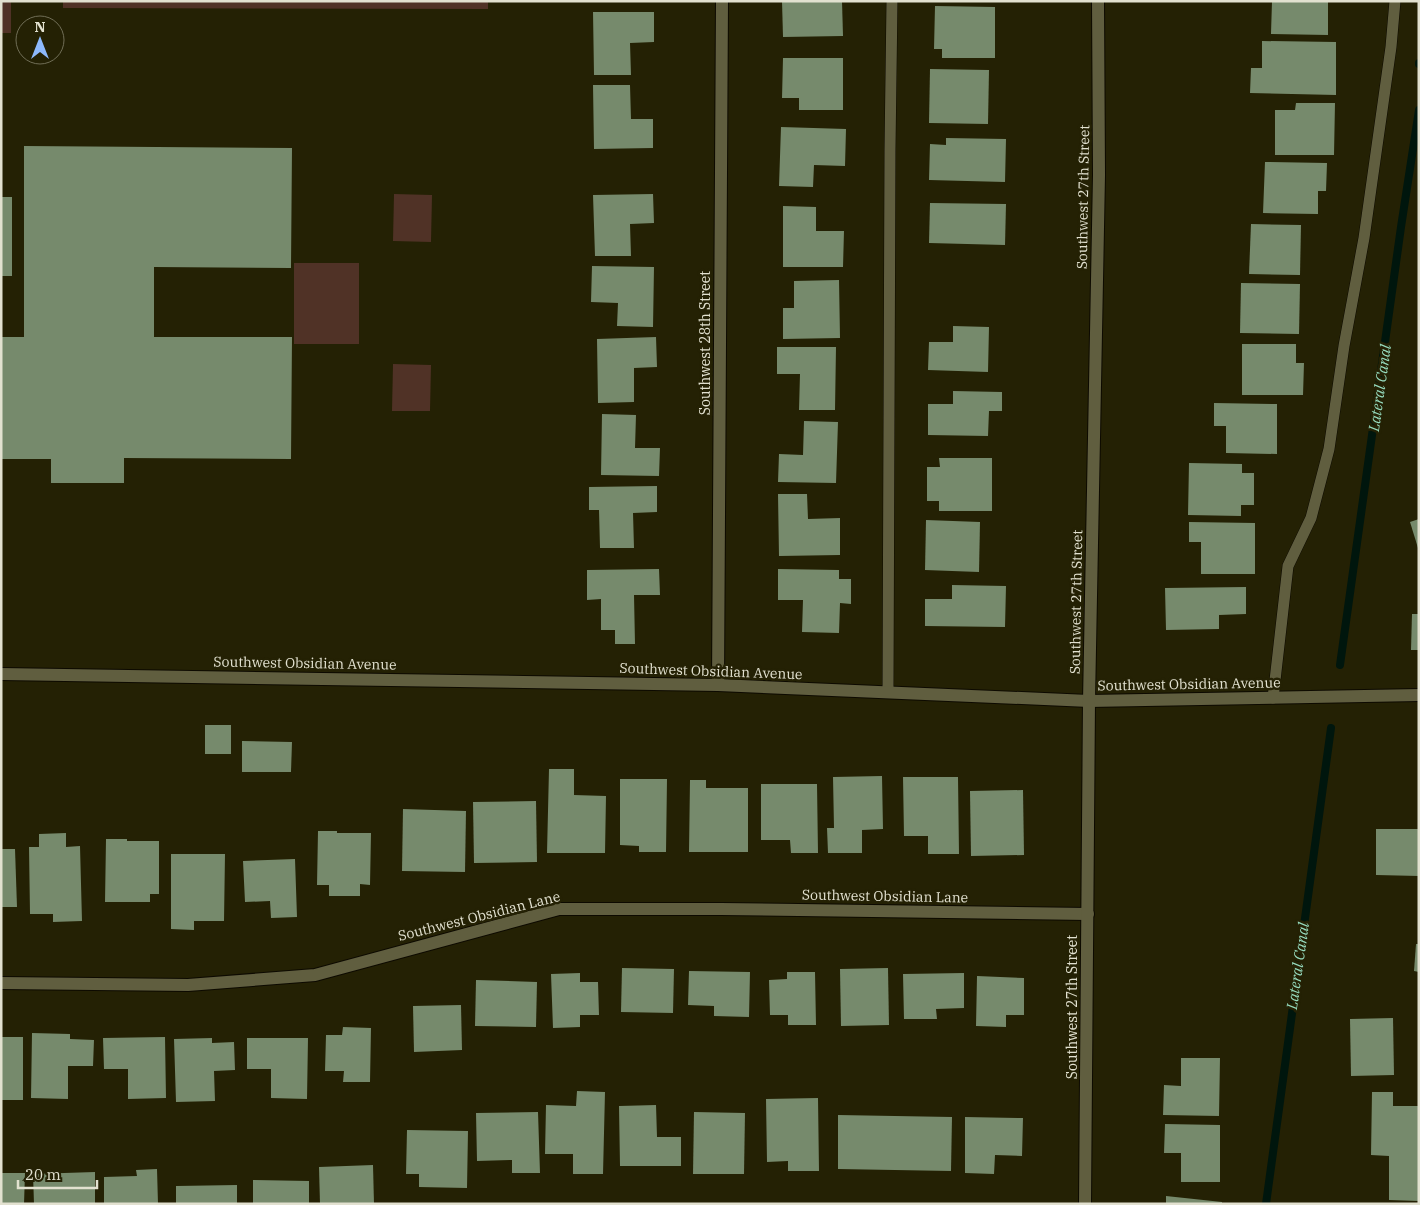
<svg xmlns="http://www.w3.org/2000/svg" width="1420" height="1205" viewBox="0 0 1420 1205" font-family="'IBM Plex Serif',serif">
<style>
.green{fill:#503226}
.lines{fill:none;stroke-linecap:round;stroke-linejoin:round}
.stream{stroke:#00160d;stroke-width:8}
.building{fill:#768a6c}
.service-casing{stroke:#0d0a00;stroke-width:12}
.minor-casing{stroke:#0d0a00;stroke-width:14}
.tertiary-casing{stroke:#0d0a00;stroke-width:14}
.secondary-casing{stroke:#0d0a00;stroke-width:14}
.service{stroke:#605e3f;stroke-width:11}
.minor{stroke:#605e3f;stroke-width:12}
.tertiary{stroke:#605e3f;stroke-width:12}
.secondary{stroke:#605e3f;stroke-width:12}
.labels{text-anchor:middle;stroke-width:5;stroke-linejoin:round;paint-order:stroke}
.street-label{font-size:14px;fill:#e2e1d0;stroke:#242104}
.water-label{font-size:15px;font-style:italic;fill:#96dbbe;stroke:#242104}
</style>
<rect width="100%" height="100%" fill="#242104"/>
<g class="green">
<rect x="1" y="1" width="10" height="32"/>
<path d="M63 1H488V9L63 8Z"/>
<path d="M394 194 432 195 431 242 393 241Z"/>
<rect x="294" y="263" width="65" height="81"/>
<path d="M393 364 431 365 430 411H392Z"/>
</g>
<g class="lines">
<g class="stream">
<path d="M1419 63V64"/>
<path d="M1340 665 1401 227 1419 110"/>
<path d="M1266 1204 1331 728"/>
</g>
</g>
<g class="building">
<path d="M782 1H842L843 36 783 37Z"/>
<path d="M1272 1H1328V35L1271 34Z"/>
<path d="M935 6 995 7V58H942V49H934Z"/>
<path d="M593 12H654V42L630 43 631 75H594Z"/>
<path d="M1262 41 1336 42V95L1250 93 1251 68H1262Z"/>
<path d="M783 58H843V110H799V98H782Z"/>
<path d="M930 69 989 70 988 124 929 123Z"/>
<path d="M593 85H630L631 119H653V148L594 149Z"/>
<path d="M1296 103H1335L1334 155H1275V110H1295Z"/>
<path d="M781 127 846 129 845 166 814 165 813 187 779 186Z"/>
<path d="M946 138 1006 139 1005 182 929 180 930 144 946 145Z"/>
<path d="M24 146 292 148 291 268 154 267V337H292L291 459 124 458V483H51V459H1V337H24Z"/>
<path d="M1265 162 1327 163 1326 191H1318V214L1263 213Z"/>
<path d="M653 194 654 223 630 224 631 256H595L593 195Z"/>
<rect x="1" y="197" width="11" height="79"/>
<path d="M930 203 1006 204 1005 245 929 243Z"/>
<path d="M783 206 816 207V231H844L843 267H783Z"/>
<path d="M1251 224 1301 225 1300 275 1249 274Z"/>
<path d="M592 266 654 267 653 327 617 326 618 303 591 302Z"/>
<path d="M839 280 840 338 783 339V308H794V281Z"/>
<path d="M1241 283 1300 284 1299 334 1240 333Z"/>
<path d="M953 326 989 327 988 372 928 370 929 342H953Z"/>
<path d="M656 337 657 367 634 368V402L598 403 597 339Z"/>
<path d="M1242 344H1296V363H1304L1303 395H1242Z"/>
<path d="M777 347H836L835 410H799L800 374H777Z"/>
<path d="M953 391 1002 392V411H989L988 436 928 435V404H953Z"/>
<path d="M1214 403 1277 404V454L1226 453V426H1214Z"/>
<path d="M602 414 636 415 635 448H660L659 476 601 475Z"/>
<path d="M804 421 838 422 836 483 778 482 779 454 803 455Z"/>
<path d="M939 458H992V511H939V501H927V467H940Z"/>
<path d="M1189 463 1242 464V473H1254V505H1241V516L1188 515Z"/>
<path d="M657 486V512L633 513 634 548H600L599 510H589V487Z"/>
<path d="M778 494H807L808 519 840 518V555L779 556Z"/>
<path d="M1419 519V548H1418L1410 522Z"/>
<path d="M926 520 980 522 979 572 925 570Z"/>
<path d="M1189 522 1255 523V574H1201V542H1189Z"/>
<path d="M659 569 660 595H634L635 644H615V630H601V599L587 600V570Z"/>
<path d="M778 569 839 570V579H851V604L840 603 839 633 802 632 803 600H778Z"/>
<path d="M952 585 1006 586 1005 627 925 626V599H952Z"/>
<path d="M1246 587V614L1219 615V629L1166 630 1165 588Z"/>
<path d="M1412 614H1419V650H1411Z"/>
<rect x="205" y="725" width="26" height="29"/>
<path d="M242 741 292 742 291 772H242Z"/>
<path d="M549 769H574V795L606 796 605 853H547Z"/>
<path d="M882 776 883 829 862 830V853H828L827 828H834L833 777Z"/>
<path d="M903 777H958L959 854H928V836H904Z"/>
<path d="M620 779H667L666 852H639V846L620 845Z"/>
<path d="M690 780H706V788H748V852H689Z"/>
<path d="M761 784H817L818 853H791L790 840H761Z"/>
<path d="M1023 790 1024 855 971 856 970 791Z"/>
<path d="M536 801 537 862 474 863 473 802Z"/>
<path d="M403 809 466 811 465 872 402 871Z"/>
<path d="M1376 829H1419V876L1376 875Z"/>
<path d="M318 831H337V833H371L370 885 360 884V896H329V885H317Z"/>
<path d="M66 833V847L80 846 82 921 53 922V914H30L29 847H39V834Z"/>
<path d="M106 839H127V841H159V894H150V902H105Z"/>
<path d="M1 849H15L17 907H1Z"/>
<path d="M171 854H225L224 921H194V930L171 929Z"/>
<path d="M295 859 297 917 271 918 270 901 245 902 243 861Z"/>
<path d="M1416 944H1419V972L1414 971Z"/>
<path d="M622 968 674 969 673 1013 621 1012Z"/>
<path d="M888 968 889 1025 841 1026 840 969Z"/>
<path d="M689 971 750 972 749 1017 714 1016V1006L688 1005Z"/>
<path d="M787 972H815L816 1025H788V1015H770L769 980 787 979Z"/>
<path d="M580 973V982H598L599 1015H580V1027L553 1028 551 974Z"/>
<path d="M964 973V1008L936 1009 937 1019H904L903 974Z"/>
<path d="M977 976 1024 978V1015H1006V1027L976 1026Z"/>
<path d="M476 980 537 982 536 1027 475 1026Z"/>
<path d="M461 1005 462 1050 414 1052 413 1006Z"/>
<path d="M1393 1018 1394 1075 1351 1076 1350 1019Z"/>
<path d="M343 1027 371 1028 370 1082H343L344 1071H325L326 1035H342Z"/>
<path d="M32 1033 70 1034V1039L94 1040 93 1066H68V1099L31 1098Z"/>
<rect x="1" y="1037" width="22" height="63"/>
<path d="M165 1037 166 1098 128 1099V1069H104L103 1038Z"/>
<path d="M212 1038V1043L234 1042 235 1070 214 1071 215 1101 176 1102 174 1039Z"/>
<path d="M247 1038H308L307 1099 271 1098V1069H247Z"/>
<path d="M1181 1058H1220L1219 1116 1163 1115 1164 1085 1181 1086Z"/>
<path d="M577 1091 605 1092 603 1174H573V1154H545L546 1105 576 1106Z"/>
<path d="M1372 1092H1393V1106H1419V1201L1389 1200V1156L1371 1155Z"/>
<path d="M818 1098 819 1171H788V1161L767 1162 766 1099Z"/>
<path d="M656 1105 657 1137H681V1166H620L619 1106Z"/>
<path d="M538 1112 540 1173H512V1160L477 1161 476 1113Z"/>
<path d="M694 1112 745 1113 744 1174H693Z"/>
<path d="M838 1115 952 1117 951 1171 838 1169Z"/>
<path d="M965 1117 1023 1118 1022 1156 995 1155 994 1174 965 1173Z"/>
<path d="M1165 1124 1220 1125V1182H1181V1153H1164Z"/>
<path d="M407 1130 468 1131 467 1188 419 1187V1174H406Z"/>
<path d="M373 1165 374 1204H320L319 1167Z"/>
<path d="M157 1169 158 1204H104V1177L137 1176 136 1170Z"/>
<path d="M95 1172V1204H34L33 1174Z"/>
<path d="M1 1173H25L24 1204H1Z"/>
<path d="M253 1180 309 1181V1204H253Z"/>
<path d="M237 1185V1204H176V1186Z"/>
<path d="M1166 1196 1222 1202V1204H1166Z"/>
</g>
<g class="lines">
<defs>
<g id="service">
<path d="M888 692 890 149 892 1"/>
<path d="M1273 698 1288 566 1311 518 1329 449 1344 346 1364 238 1391 47 1395 1"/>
</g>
<g id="minor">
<path d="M718 685 722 1"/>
<path d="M1 983 188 985 315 975 559 909H721L1088 914"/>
</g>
<path id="tertiary" d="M1 674 718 685 1089 701 1419 695"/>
<path id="secondary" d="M1085 1204 1089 701 1099 175 1098 1"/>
</defs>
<use href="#service" class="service-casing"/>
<use href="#minor" class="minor-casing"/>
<use href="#tertiary" class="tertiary-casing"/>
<use href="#secondary" class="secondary-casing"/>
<use href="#service" class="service"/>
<use href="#minor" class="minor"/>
<use href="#tertiary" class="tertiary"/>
<use href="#secondary" class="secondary"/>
</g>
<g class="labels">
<g class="street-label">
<text transform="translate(1083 197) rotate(-89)" y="5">Southwest 27th Street</text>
<text transform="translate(705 343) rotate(-90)" y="5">Southwest 28th Street</text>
<text transform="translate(1076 602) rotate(-89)" y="5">Southwest 27th Street</text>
<text transform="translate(305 663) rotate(1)" y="5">Southwest Obsidian Avenue</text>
<text transform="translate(711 671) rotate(2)" y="5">Southwest Obsidian Avenue</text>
<text transform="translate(1189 684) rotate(-1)" y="5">Southwest Obsidian Avenue</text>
<text transform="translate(885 896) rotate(1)" y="5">Southwest Obsidian Lane</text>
<text transform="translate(479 916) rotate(-14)" y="5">Southwest Obsidian Lane</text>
<text transform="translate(1072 1007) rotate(-90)" y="5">Southwest 27th Street</text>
</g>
<g class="water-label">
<text transform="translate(1380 388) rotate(-82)" y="5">Lateral Canal</text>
<text transform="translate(1298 966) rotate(-82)" y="5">Lateral Canal</text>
</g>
</g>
<rect width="1420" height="1205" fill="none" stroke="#e2e1d0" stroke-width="5"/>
<g transform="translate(40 40)"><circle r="24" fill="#242104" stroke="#706e56"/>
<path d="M0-4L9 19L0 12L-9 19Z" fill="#8db9fc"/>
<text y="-8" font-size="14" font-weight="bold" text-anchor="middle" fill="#e2e1d0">N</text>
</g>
<path d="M18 1180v8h79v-8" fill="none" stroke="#e2e1d0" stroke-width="2.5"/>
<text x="25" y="1180" font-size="15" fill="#e2e1d0" stroke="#242104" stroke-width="4" paint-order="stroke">20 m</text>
</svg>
